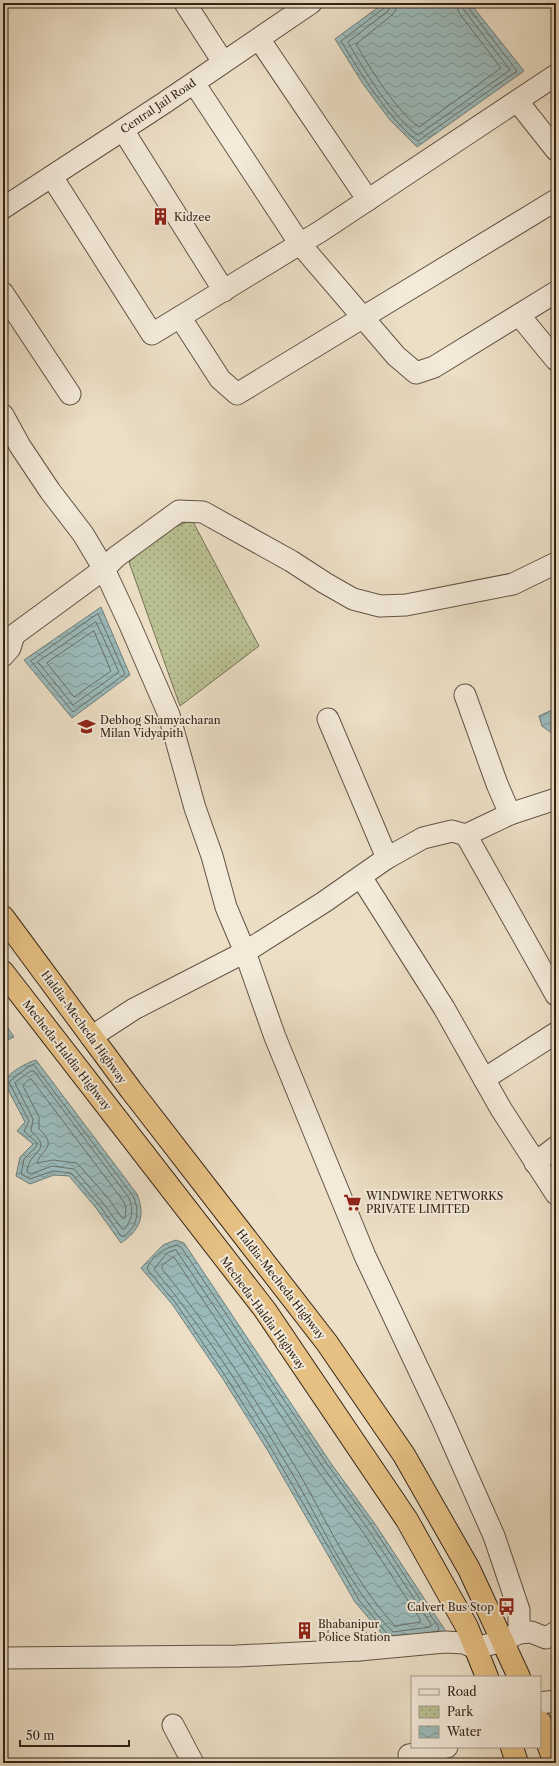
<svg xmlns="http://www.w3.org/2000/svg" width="559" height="1766" viewBox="0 0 559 1766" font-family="'Libre Caslon Text',serif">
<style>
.park{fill:url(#park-dots);stroke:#767256}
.water{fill:url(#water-waves);stroke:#717f7a}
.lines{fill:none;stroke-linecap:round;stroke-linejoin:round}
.shore{stroke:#67706a;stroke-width:1}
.minor-casing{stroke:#615344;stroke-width:23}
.highway-casing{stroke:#332418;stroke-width:24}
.minor{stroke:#f3eada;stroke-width:21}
.highway{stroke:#e6c083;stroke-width:22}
.labels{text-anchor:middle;stroke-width:4;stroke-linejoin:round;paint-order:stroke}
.street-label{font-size:11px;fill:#332418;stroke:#f3eada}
.poi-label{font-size:11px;fill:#332418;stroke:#f3eada;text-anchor:start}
</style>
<defs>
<pattern id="park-dots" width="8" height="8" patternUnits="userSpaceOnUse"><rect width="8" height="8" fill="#bac193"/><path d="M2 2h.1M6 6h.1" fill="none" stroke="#989d77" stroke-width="1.8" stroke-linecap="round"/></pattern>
<pattern id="water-waves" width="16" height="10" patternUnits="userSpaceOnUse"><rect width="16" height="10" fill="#9bbbbc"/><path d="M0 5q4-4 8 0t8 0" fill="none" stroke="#7f9898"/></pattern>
</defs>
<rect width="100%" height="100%" fill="#ecdfc6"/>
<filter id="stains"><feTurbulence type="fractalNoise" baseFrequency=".005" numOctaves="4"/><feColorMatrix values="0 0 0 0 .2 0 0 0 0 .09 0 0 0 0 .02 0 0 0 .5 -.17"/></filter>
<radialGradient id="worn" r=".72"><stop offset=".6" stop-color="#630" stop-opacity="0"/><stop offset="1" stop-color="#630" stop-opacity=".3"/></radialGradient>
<path class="park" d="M192 520 259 646 180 706 129 562 161 533Z"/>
<g class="water">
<path d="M384 3H470L524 71 417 147 390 120 363 84 335 39Z"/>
<path d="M101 607 130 675 72 718 24 660Z"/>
<path d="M556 708V736L542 726 539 716Z"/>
<path d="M3 1021 14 1037 3 1042Z"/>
<path d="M36 1060 137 1194C146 1216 140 1230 121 1243L96 1208 69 1176 54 1175 30 1184 16 1176 20 1157 33 1144 17 1131 25 1122 4 1082C9 1072 26 1063 36 1060Z"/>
<path d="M176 1240 184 1243 330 1462 375 1524 447 1633 389 1642 355 1602 268 1451 223 1379 172 1304 141 1268 163 1245Z"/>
</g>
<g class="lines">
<g class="shore">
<path d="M386 3 384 8 341 41C358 69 391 123 418 141L517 71 468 7 467 3"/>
<path d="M391 3 388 11 348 42C363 69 393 118 418 135L510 70 464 10 462 3"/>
<path d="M397 3 396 10 392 15 356 44C369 67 397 112 419 127L501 68 459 13 456 3"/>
<path d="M98 614 125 674 73 712 31 661Z"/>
<path d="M96 622 119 672 73 705 38 662Z"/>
<path d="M94 631 111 671 74 697 47 663Z"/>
<path d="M34 1065 133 1196C140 1211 138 1226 124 1236H121L100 1206 71 1173 53 1171 30 1179 21 1174 24 1159 36 1147 37 1143 24 1131 29 1121 9 1082 29 1066Z"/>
<path d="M31 1071H34L129 1198C134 1211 132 1218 125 1229H122L103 1203 74 1169 52 1166 31 1174 27 1172C28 1150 55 1152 31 1131L33 1119 15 1083Z"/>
<path d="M30 1079 32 1080 124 1202 126 1208 125 1218H122L108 1198 77 1163 53 1160 37 1163C41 1149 59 1147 39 1129V1117L23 1086Z"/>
<path d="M176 1250 323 1467 368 1529 431 1624 430 1627 393 1632C351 1590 326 1533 297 1482 254 1408 209 1335 154 1269L167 1253Z"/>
<path d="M174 1257 318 1471 363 1532 420 1619V1622L395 1626C356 1584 331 1530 303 1480 260 1407 216 1334 162 1269V1266Z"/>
<path d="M389 1636 359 1600 271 1448 226 1377 175 1302 147 1269C150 1257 165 1248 176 1245L181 1247 327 1464 372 1526 439 1628 438 1631 432 1632"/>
</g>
<defs>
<g id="minor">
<path d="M185 3 223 62"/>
<path d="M259 39 368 200"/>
<path d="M194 83 300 244 396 356 416 373 434 367 556 292"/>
<path d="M518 102 556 150"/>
<path d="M123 130 224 291"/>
<path d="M52 177 152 334 321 231 556 75"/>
<path d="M3 208 164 103 311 3"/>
<path d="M3 293 70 394"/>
<path d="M519 315 556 360"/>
<path d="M180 317 220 379 237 394 556 200"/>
<path d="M3 415 20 446 50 491 83 534 104 569 130 625 169 715 195 808 212 856 226 907 245 952 134 1009 91 1037"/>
<path d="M3 656 10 648 14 635 104 569 116 557 179 511 203 512 291 561 325 583 353 599 380 606 406 605 513 584 556 563"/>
<path d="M465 695 497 784 510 814"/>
<path d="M328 719 387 858"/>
<path d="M466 835 556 995"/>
<path d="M361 877 444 1008 501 1109 556 1194"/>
<path d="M484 1079 556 1033"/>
<path d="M535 1163 556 1147"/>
<path d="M339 1632 355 1633 356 1647 359 1650 445 1642 464 1643 475 1648 503 1641 519 1633V1610L494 1536 443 1421 365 1256 275 1037 245 952 324 902 387 858 423 838 452 831 466 835 510 814 556 799"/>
<path d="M519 1633 531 1632 546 1638 556 1632"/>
<path d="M3 1658 237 1656 359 1650"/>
<path d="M540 1703 556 1701"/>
<path d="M173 1725 193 1763"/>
<path d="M411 1763 409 1755 447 1747"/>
</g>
<g id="highway">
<path d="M3 917 131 1090 327 1343 404 1455 469 1569 519 1677"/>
<path d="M3 972 265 1310 407 1520 467 1627 487 1677"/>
<path d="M540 1722 555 1763"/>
<path d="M512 1747 517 1763"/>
</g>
</defs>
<use href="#minor" class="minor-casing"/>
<use href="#highway" class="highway-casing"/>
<use href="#minor" class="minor"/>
<use href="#highway" class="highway"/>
</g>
<defs>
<symbol id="building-bare" viewBox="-9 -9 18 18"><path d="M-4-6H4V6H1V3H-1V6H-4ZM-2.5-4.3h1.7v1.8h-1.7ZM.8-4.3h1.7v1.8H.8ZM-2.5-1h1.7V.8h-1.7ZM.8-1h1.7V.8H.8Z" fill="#8f2418" stroke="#f3eada" stroke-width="2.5" paint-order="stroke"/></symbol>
<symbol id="school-bare" viewBox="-9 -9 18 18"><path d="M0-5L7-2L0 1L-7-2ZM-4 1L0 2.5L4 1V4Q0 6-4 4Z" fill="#8f2418" stroke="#f3eada" stroke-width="2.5" paint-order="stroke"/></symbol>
<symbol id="supermarket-bare" viewBox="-9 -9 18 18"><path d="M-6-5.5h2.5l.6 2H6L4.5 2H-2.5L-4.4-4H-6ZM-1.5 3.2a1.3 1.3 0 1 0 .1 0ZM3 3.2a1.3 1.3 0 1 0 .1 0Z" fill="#8f2418" stroke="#f3eada" stroke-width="2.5" paint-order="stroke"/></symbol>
<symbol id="bus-bare" viewBox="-9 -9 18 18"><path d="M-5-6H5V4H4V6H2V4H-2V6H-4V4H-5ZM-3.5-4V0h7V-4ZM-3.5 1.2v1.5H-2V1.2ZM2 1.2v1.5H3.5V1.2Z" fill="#8f2418" stroke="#f3eada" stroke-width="2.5" paint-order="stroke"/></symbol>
</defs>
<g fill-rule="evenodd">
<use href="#building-bare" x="148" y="204" width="25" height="25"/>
<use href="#school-bare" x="74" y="714" width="25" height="25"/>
<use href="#supermarket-bare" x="340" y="1190" width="25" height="25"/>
<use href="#bus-bare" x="494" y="1594" width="25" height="25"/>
<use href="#building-bare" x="292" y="1618" width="25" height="25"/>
</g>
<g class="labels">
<g class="street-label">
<text transform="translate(158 106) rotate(-34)" y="4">Central Jail Road</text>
<text transform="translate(84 1027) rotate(54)" y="4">Haldia-Mecheda Highway</text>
<text transform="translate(67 1055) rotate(52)" y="4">Mecheda-Haldia Highway</text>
<text transform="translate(281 1284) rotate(52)" y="4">Haldia-Mecheda Highway</text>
<text transform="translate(263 1313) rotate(54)" y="4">Mecheda-Haldia Highway</text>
</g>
<g class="poi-label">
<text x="174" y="221">Kidzee</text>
<text x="100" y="724">Debhog Shamyacharan<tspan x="100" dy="13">Milan Vidyapith</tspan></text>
<text x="366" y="1200">WINDWIRE NETWORKS<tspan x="366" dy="13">PRIVATE LIMITED</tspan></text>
<text x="494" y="1611" text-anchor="end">Calvert Bus Stop</text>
<text x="318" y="1628">Bhabanipur<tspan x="318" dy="13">Police Station</tspan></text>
</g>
</g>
<rect width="559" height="1766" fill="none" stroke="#ecdfc6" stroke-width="16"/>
<rect x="4" y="4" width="551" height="1758" fill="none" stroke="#332418" stroke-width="2"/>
<rect x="8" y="8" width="543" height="1750" fill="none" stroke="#332418"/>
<rect x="411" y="1676" width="130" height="72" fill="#f3eada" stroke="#a69b8c"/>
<rect x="419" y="1689" width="20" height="6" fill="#f3eada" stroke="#a69b8c"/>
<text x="447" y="1696" font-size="12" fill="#332418">Road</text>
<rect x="419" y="1706" width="20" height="12" fill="url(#park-dots)" stroke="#a69b8c"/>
<text x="447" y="1716" font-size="12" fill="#332418">Park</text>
<rect x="419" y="1726" width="20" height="12" fill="url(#water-waves)" stroke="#a69b8c"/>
<text x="447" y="1736" font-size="12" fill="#332418">Water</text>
<path d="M20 1740v6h109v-6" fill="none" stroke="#332418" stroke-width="2"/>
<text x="26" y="1740" font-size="12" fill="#332418" stroke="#f3eada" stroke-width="3" paint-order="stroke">50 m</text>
<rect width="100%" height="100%" filter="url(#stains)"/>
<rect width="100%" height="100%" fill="url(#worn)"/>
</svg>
